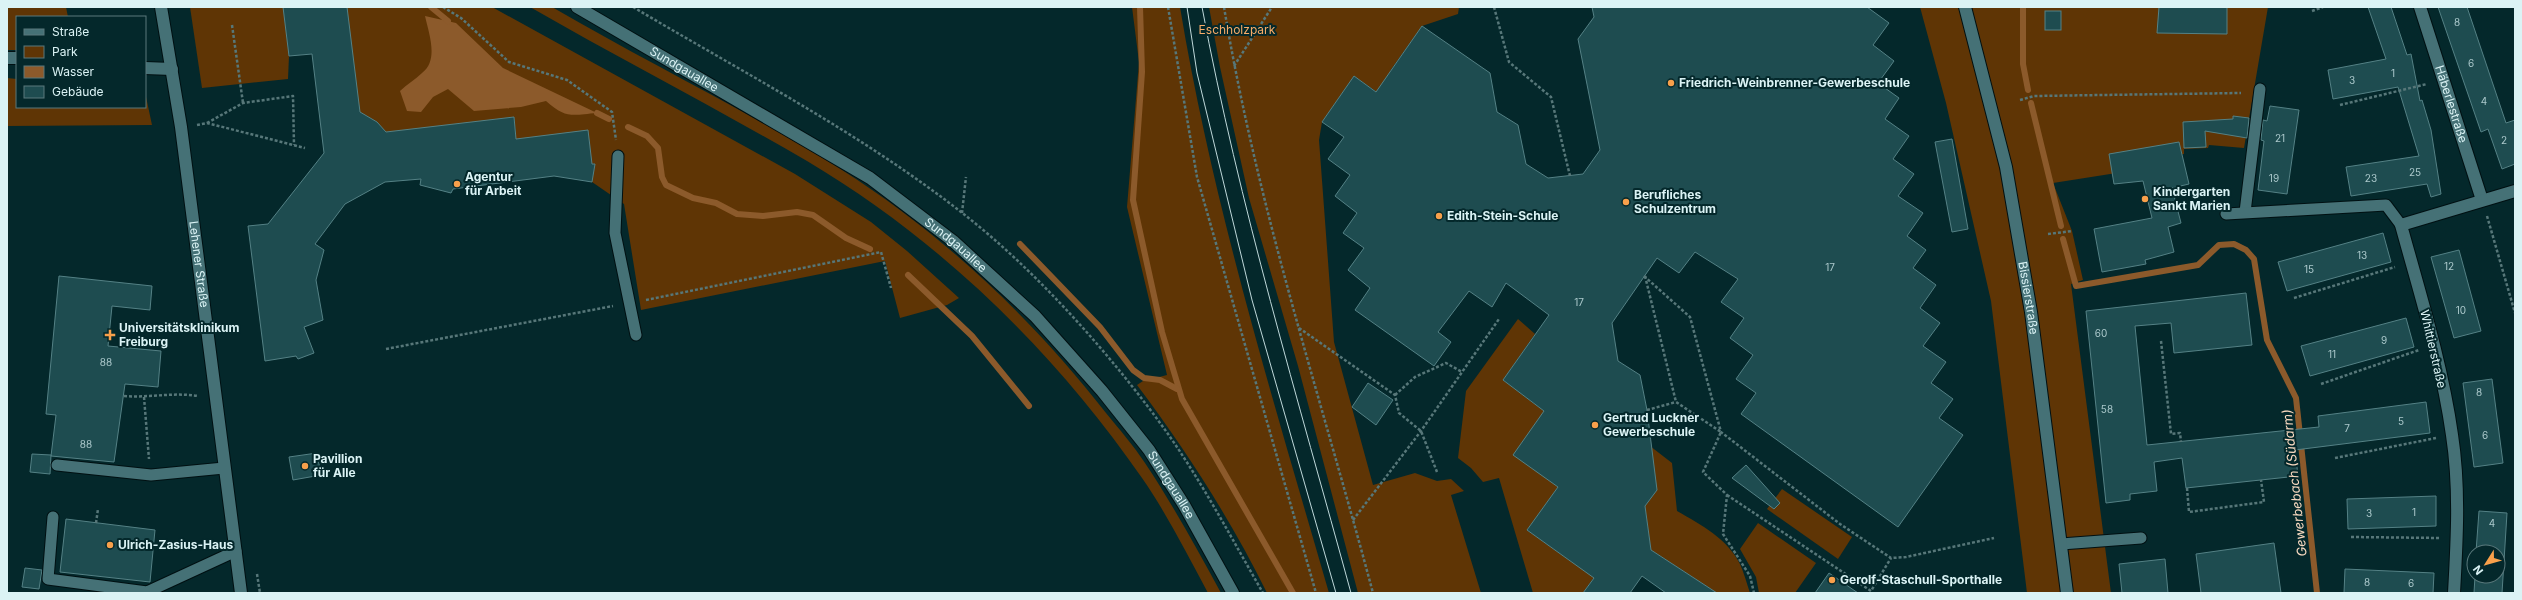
<svg xmlns="http://www.w3.org/2000/svg" width="2522" height="600" viewBox="0 0 2522 600" font-family="Inter,sans-serif">
<style>
.green{fill:#5f3505}
.water{fill:#8c5a2b}
.lines{fill:none;stroke-linecap:round;stroke-linejoin:round}
.stream{stroke:#8c5a2b;stroke-width:6}
.building{fill:#1e4c50;stroke:#548185}
.lane-casing{stroke:#001012;stroke-width:13}
.street-casing{stroke:#001012;stroke-width:14}
.secondary-casing{stroke:#001012;stroke-width:14}
.path{stroke:#577779;stroke-width:2.5;stroke-dasharray:3 2;stroke-linecap:butt}
.lane{stroke:#457176;stroke-width:11}
.street{stroke:#457176;stroke-width:12}
.secondary{stroke:#457176;stroke-width:12}
.tram{stroke:#bfd8da;stroke-width:1}
.poi-dot{fill:#f8a04b;stroke:#04282b;stroke-width:1.5}
.labels{text-anchor:middle;stroke-width:4;stroke-linejoin:round;paint-order:stroke}
.number-label{font-size:10px;fill:#acc9cc}
.park-label{font-size:12px;fill:#f7ac69;stroke:#04282b}
.street-label{font-size:12px;fill:#dbf3f5;stroke:#04282b}
.poi-label{font-size:12px;font-weight:bold;fill:#dbf3f5;stroke:#04282b;text-anchor:start}
.water-label{font-size:13px;font-style:italic;fill:#f9dac1;stroke:#04282b}
</style>
<rect width="100%" height="100%" fill="#04282b"/>
<g class="green">
<path d="M7 7H66L68 17H17V50H7Z"/>
<path d="M190 7H283L289 56 288 79 202 88Z"/>
<path d="M347 7H492L795 174 871 222 907 251 959 298 947 305 900 318 885 261 641 310 624 204 592 182 595 164 588 163 590 149 588 131 508 140 516 135 514 117 387 135 377 122 358 112Z"/>
<path d="M530 7H552C648 63 748 111 842 170 944 235 1032 318 1106 413 1119 429 1134 446 1145 463 1173 505 1197 549 1221 593H1208C1187 554 1167 514 1142 478 1054 351 940 240 807 161 716 108 622 60 530 7Z"/>
<path d="M1132 7H1180C1213 206 1273 399 1329 593H1267C1231 520 1186 450 1137 385L1143 381 1167 375 1127 207 1139 62Z"/>
<path d="M1209 7H1459L1458 14 1422 26 1390 71 1398 107 1354 76 1322 122 1319 140 1334 342 1373 485 1415 473 1437 481 1451 479 1464 491 1451 495 1481 593H1358L1298 366 1249 198 1220 67Z"/>
<path d="M1920 7H2268L2244 148 2209 145 2208 148 2184 149V154L2136 162 2123 172 2053 183 2072 231 2083 280 2071 284 2111 593H2027L1991 301 1946 103Z"/>
<path d="M7 78 17 79V107H145V92L152 125 7 126Z"/>
<path d="M1518 319 1535 334 1503 380 1544 411 1558 487 1527 530 1573 563 1608 557 1583 593H1533L1499 478 1483 482 1471 468 1458 458 1466 391Z"/>
<path d="M1650 446 1672 463 1677 511C1701 525 1727 538 1740 564 1744 573 1747 584 1750 593H1717L1651 550 1645 506 1657 490Z"/>
<path d="M1782 489 1852 537 1838 559 1767 509Z"/>
<path d="M1758 523 1816 563 1795 593H1759L1756 577 1740 549Z"/>
</g>
<path class="water" d="M425 16 456 23 503 68 597 113C572 115 566 119 546 101L521 107 474 111 448 89 433 97 421 112 407 111 400 91C407 84 415 80 422 73 439 60 429 34 425 16Z"/>
<g class="lines">
<g class="stream">
<path d="M431 7 448 21"/>
<path d="M1140 7 1142 72 1133 200 1162 332 1182 399 1293 593"/>
<path d="M2023 7V64L2028 90"/>
<path d="M2031 103 2061 226"/>
<path d="M597 113 609 119"/>
<path d="M628 127 647 136 658 148 662 177 666 185 693 198 716 203 737 214 763 216 797 212 813 215 846 238 870 249"/>
<path d="M2063 239 2076 286 2198 265 2219 245 2234 244 2246 250 2254 259 2267 340 2296 398 2317 593"/>
<path d="M1020 244 1100 327 1133 370 1144 378 1160 380 1177 389"/>
<path d="M908 275 972 336 1029 406"/>
</g>
</g>
<g class="building">
<path d="M283 7H347L360 112 377 122 386 132 514 117 516 139 588 130 592 164H595L592 182 554 176 453 189 451 193 420 185 421 179 385 182 345 204 315 244 324 250 316 280 323 320 304 327 314 353 298 359 296 356 265 361 248 226 268 224 324 153 312 54 289 56Z"/>
<path d="M1592 7H1867L1889 23 1873 45 1894 61 1878 83 1899 98 1885 119 1909 136 1893 159 1914 174 1898 196 1923 213 1907 236 1926 250 1913 268 1936 285 1920 308 1940 323 1923 346 1946 362 1931 383 1953 399 1939 418 1963 435 1898 527 1741 414 1756 393 1736 379 1753 355 1730 338 1744 318 1721 302 1738 279 1695 252 1679 273 1657 258 1612 323 1618 361 1640 375 1647 410 1657 490 1645 506 1651 550 1717 593H1666L1642 576 1630 593H1583L1594 578 1527 530 1558 487 1513 455 1544 411 1503 380 1549 315 1506 283 1492 307 1469 291 1438 332 1451 342 1434 366 1355 310 1370 288 1348 270 1364 248 1343 233 1357 213 1335 196 1350 175 1328 159 1344 137 1322 122 1354 76 1376 92 1422 26 1490 73 1497 112 1518 125 1526 164 1548 178 1583 174 1600 150 1578 39 1594 17Z"/>
<path d="M2159 7H2227V34L2157 33Z"/>
<path d="M2368 7H2391L2407 55 2411 54 2420 101 2422 100 2431 130 2441 194 2431 197 2427 184 2351 196 2346 167 2419 156 2398 87 2333 99 2328 70 2386 59Z"/>
<path d="M2438 7H2467L2506 123 2515 120V164L2502 169 2488 129 2481 132Z"/>
<rect x="2045" y="11" width="16" height="19"/>
<path d="M2270 106 2299 110 2287 194 2258 190 2264 141 2261 140 2263 120 2267 121Z"/>
<path d="M2233 116 2249 118 2247 138 2205 131 2206 147 2184 148 2183 122 2233 119Z"/>
<path d="M1952 139 1968 229 1952 232 1935 142Z"/>
<path d="M2179 142 2189 184 2172 188 2181 223 2168 227 2174 252 2145 260 2146 264 2102 272 2094 229 2152 218 2143 181 2114 184 2109 154Z"/>
<path d="M2383 233 2391 262 2287 291 2278 262Z"/>
<path d="M2459 250 2481 331 2454 338 2431 257Z"/>
<path d="M59 276 152 286 150 310 112 306 108 346 161 351 158 387 125 384 114 462 51 456 56 415 46 414Z"/>
<path d="M2246 293 2252 345 2174 353 2171 323 2135 326 2147 445 2319 427 2318 416 2426 402 2430 433 2295 450 2298 476 2186 488 2182 458 2154 462 2157 491 2130 494V500L2106 503 2086 311Z"/>
<path d="M2406 318 2414 347 2310 376 2301 346Z"/>
<path d="M2492 379 2503 463 2474 467 2463 383Z"/>
<path d="M1368 383 1393 400 1376 425 1352 407Z"/>
<path d="M317 453 321 475 293 480 289 457Z"/>
<path d="M32 454 51 455 50 474 30 472Z"/>
<path d="M1746 465 1780 503 1774 509 1732 478Z"/>
<path d="M2436 496V526L2348 529 2347 499Z"/>
<path d="M2479 511 2507 513 2502 593H2474L2475 576H2498V552H2476Z"/>
<path d="M66 519 155 530 150 582 60 572Z"/>
<path d="M2274 543 2281 593H2201L2196 554Z"/>
<path d="M2165 559 2168 593H2122L2119 564Z"/>
<path d="M25 568 42 570 39 589 22 587Z"/>
<path d="M2345 569 2434 573 2433 593H2344Z"/>
<path d="M1829 573 1858 593H1815Z"/>
</g>
<g class="lines">
<defs>
<g id="lane">
<path d="M618 156 615 233 636 335"/>
<path d="M2245 212 2260 89"/>
<path d="M2226 214 2386 205 2401 225"/>
<path d="M57 465 151 475 224 468"/>
<path d="M53 517 48 579 147 592 236 551"/>
<path d="M2061 544 2141 538"/>
</g>
<g id="street">
<path id="s1" d="M161 7 181 127 241 593"/>
<path id="s2" d="M1965 7 2006 167 2031 312 2067 593"/>
<path id="s3" d="M2420 7 2482 200"/>
<path d="M7 58H17"/>
<path d="M145 68 172 69"/>
<path d="M2454 593C2457 540 2460 487 2452 435 2442 364 2420 294 2401 225L2515 191"/>
</g>
<g id="secondary">
<path id="s4" d="M577 7 870 178 953 241 1035 316 1102 391 1149 450 1184 505 1233 593"/>
</g>
</defs>
<use href="#lane" class="lane-casing"/>
<use href="#street" class="street-casing"/>
<use href="#secondary" class="secondary-casing"/>
<g class="path">
<path d="M443 7 461 18 509 62 567 80 612 112 616 140"/>
<path d="M633 7C744 73 860 133 961 212 1036 270 1113 357 1168 434 1203 484 1232 539 1263 593"/>
<path d="M1168 7 1197 177 1316 593"/>
<path d="M1224 7C1257 206 1321 398 1373 593"/>
<path d="M1494 7 1509 62 1551 97 1570 176"/>
<path d="M2312 11 2323 7"/>
<path d="M232 25 243 103"/>
<path d="M1234 66 1272 7"/>
<path d="M2020 100 2034 96 2241 93"/>
<path d="M2340 105 2427 84"/>
<path d="M207 123 243 103 293 96 294 145"/>
<path d="M197 125 207 123 305 148"/>
<path d="M962 213 966 177"/>
<path d="M2487 216 2515 313"/>
<path d="M2048 234 2072 231"/>
<path d="M1644 276 1690 317 1721 432 1840 524 1891 558 1906 557 1994 538"/>
<path d="M1645 276 1676 402 1721 432 1703 472 1727 495 1723 534 1750 576 1754 593"/>
<path d="M2294 298 2395 267"/>
<path d="M646 300 881 252 891 288"/>
<path d="M1299 328 1395 395 1399 413 1421 431 1437 472"/>
<path d="M2161 341 2171 434 2180 433 2181 442"/>
<path d="M386 349 613 306"/>
<path d="M2321 384 2419 350"/>
<path d="M1395 395 1415 377 1446 363 1462 372"/>
<path d="M124 396C149 398 173 392 198 396"/>
<path d="M144 397 149 459"/>
<path d="M1647 410 1676 402"/>
<path d="M2335 458 2436 438"/>
<path d="M2187 488 2189 512 2264 502 2261 480"/>
<path d="M1727 495 1871 591 1891 558"/>
<path d="M1353 520 1421 431 1499 319"/>
<path d="M96 523 98 509"/>
<path d="M2351 537 2441 538"/>
<path d="M257 574 260 593"/>
</g>
<use href="#lane" class="lane"/>
<use href="#street" class="street"/>
<use href="#secondary" class="secondary"/>
<g class="tram">
<path d="M1187 7 1197 73 1252 300 1336 593"/>
<path d="M1202 7C1239 205 1298 399 1351 593"/>
</g>
</g>
<g class="poi-dot">
<circle cx="1671" cy="83" r="4"/>
<circle cx="457" cy="184" r="4"/>
<circle cx="2145" cy="199" r="4"/>
<circle cx="1626" cy="202" r="4"/>
<circle cx="1439" cy="216" r="4"/>
<path d="M108 329h4v4h4v4h-4v4h-4v-4h-4v-4h4z"/>
<circle cx="1595" cy="425" r="4"/>
<circle cx="305" cy="466" r="4"/>
<circle cx="110" cy="545" r="4"/>
<circle cx="1832" cy="580" r="4"/>
</g>
<g class="labels">
<g class="number-label">
<text x="2457" y="26">8</text>
<text x="2471" y="67">6</text>
<text x="2393" y="77">1</text>
<text x="2352" y="84">3</text>
<text x="2484" y="105">4</text>
<text x="2280" y="142">21</text>
<text x="2504" y="144">2</text>
<text x="2415" y="176">25</text>
<text x="2274" y="182">19</text>
<text x="2371" y="182">23</text>
<text x="2362" y="259">13</text>
<text x="2449" y="270">12</text>
<text x="1830" y="271">17</text>
<text x="2309" y="273">15</text>
<text x="1579" y="306">17</text>
<text x="2461" y="314">10</text>
<text x="2101" y="337">60</text>
<text x="2384" y="344">9</text>
<text x="2332" y="358">11</text>
<text x="106" y="366">88</text>
<text x="2479" y="396">8</text>
<text x="2107" y="413">58</text>
<text x="2401" y="425">5</text>
<text x="2347" y="432">7</text>
<text x="2485" y="439">6</text>
<text x="86" y="448">88</text>
<text x="2414" y="516">1</text>
<text x="2369" y="517">3</text>
<text x="2492" y="527">4</text>
<text x="2367" y="586">8</text>
<text x="2411" y="587">6</text>
</g>
<g class="park-label">
<text x="1237" y="34">Eschholzpark</text>
</g>
<g class="street-label">
<text dy="4" stroke="none"><textPath href="#s4" startOffset="124">Sundgauallee</textPath></text>
<text dy="4" stroke="none"><textPath href="#s3" startOffset="102">Häberlestraße</textPath></text>
<text dy="4" stroke="none"><textPath href="#s4" startOffset="448">Sundgauallee</textPath></text>
<text dy="4" stroke="none"><textPath href="#s1" startOffset="260">Lehener Straße</textPath></text>
<text dy="4" stroke="none"><textPath href="#s2" startOffset="298">Bissierstraße</textPath></text>
<text transform="translate(2433 349) rotate(77)" y="4">Whittierstraße</text>
<text dy="4" stroke="none"><textPath href="#s4" startOffset="772">Sundgauallee</textPath></text>
</g>
<g class="poi-label">
<text x="1679" y="87">Friedrich-Weinbrenner-Gewerbeschule</text>
<text x="465" y="181">Agentur<tspan x="465" dy="14">für Arbeit</tspan></text>
<text x="2153" y="196">Kindergarten<tspan x="2153" dy="14">Sankt Marien</tspan></text>
<text x="1634" y="199">Berufliches<tspan x="1634" dy="14">Schulzentrum</tspan></text>
<text x="1447" y="220">Edith-Stein-Schule</text>
<text x="119" y="332">Universitätsklinikum<tspan x="119" dy="14">Freiburg</tspan></text>
<text x="1603" y="422">Gertrud Luckner<tspan x="1603" dy="14">Gewerbeschule</tspan></text>
<text x="313" y="463">Pavillion<tspan x="313" dy="14">für Alle</tspan></text>
<text x="118" y="549">Ulrich-Zasius-Haus</text>
<text x="1840" y="584">Gerolf-Staschull-Sporthalle</text>
</g>
<g class="water-label">
<text transform="translate(2294 483) rotate(-96)" y="5">Gewerbebach (Südarm)</text>
</g>
</g>
<rect width="2522" height="600" fill="none" stroke="#dbf3f5" stroke-width="16"/>
<rect x="16" y="16" width="130" height="92" fill="#04282b" stroke="#5a797c"/>
<rect x="24" y="29" width="20" height="6" fill="#457176" stroke="#5a797c"/>
<text x="52" y="36" font-size="12" fill="#dbf3f5">Straße</text>
<rect x="24" y="46" width="20" height="12" fill="#5f3505" stroke="#5a797c"/>
<text x="52" y="56" font-size="12" fill="#dbf3f5">Park</text>
<rect x="24" y="66" width="20" height="12" fill="#8c5a2b" stroke="#5a797c"/>
<text x="52" y="76" font-size="12" fill="#dbf3f5">Wasser</text>
<rect x="24" y="86" width="20" height="12" fill="#1e4c50" stroke="#5a797c"/>
<text x="52" y="96" font-size="12" fill="#dbf3f5">Gebäude</text>
<g transform="translate(2486 564) rotate(233)"><circle r="19" fill="#04282b" stroke="#5a797c"/>
<path d="M0-3L7 15L0 10L-7 15Z" fill="#f8a04b"/>
<text y="-6" font-size="11" font-weight="bold" text-anchor="middle" fill="#dbf3f5">N</text>
</g>
</svg>
